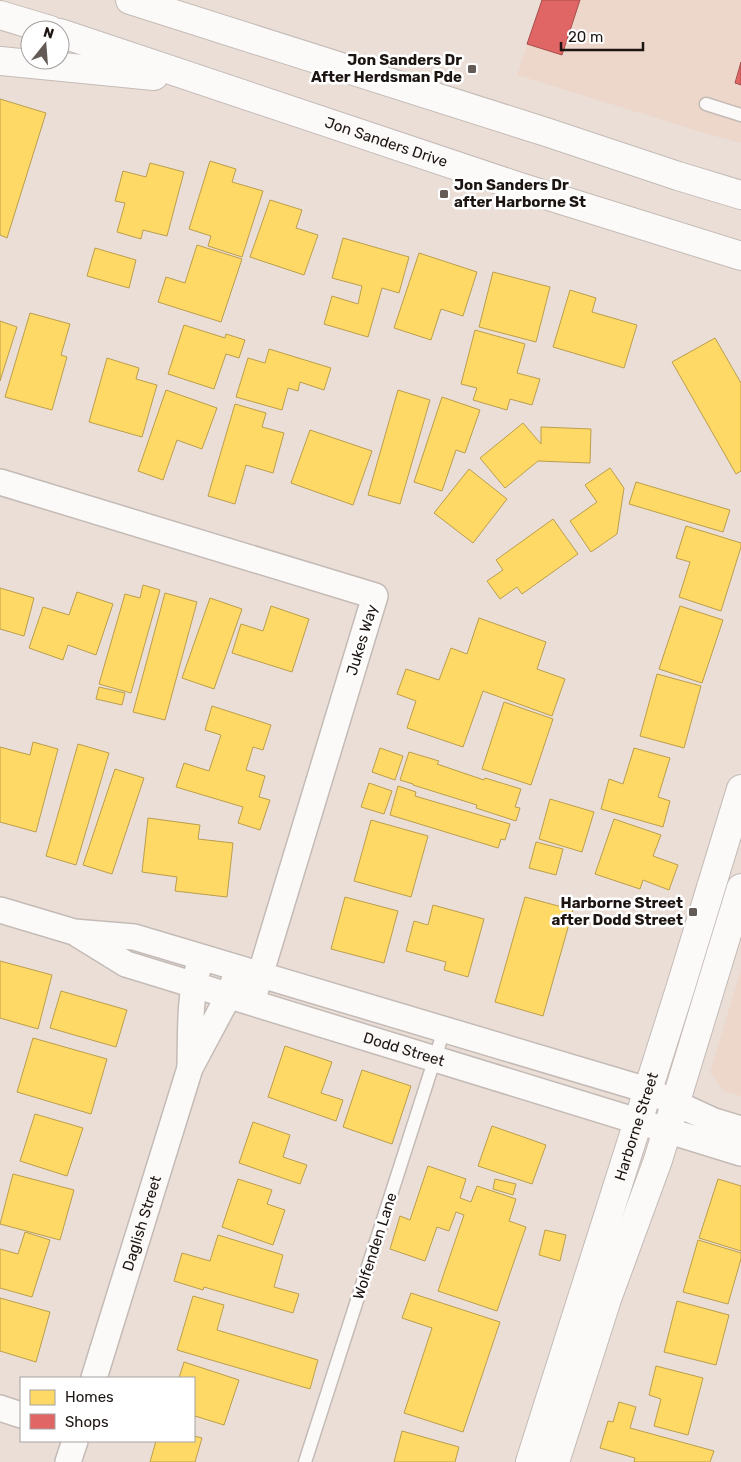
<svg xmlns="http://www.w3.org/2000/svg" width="741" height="1462" viewBox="0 0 741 1462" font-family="Rubik,sans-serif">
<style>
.built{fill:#edd7cb}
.homes{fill:#ffd966;stroke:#bb9e4c}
.shops{fill:#e06666;stroke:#a64e4c}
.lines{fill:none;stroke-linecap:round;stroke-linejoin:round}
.service-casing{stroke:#c4bbb6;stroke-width:15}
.minor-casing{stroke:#c4bbb6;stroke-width:28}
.primary-casing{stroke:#c4bbb6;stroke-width:30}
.service{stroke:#fcfaf9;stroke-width:12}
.minor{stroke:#fcfaf9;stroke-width:25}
.primary{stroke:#fcfaf9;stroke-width:28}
.poi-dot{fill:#655b56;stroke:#fff;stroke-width:2}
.labels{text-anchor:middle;stroke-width:5;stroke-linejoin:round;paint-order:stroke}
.poi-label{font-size:15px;font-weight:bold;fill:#1d1511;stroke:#fff;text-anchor:end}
.street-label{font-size:15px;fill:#1d1511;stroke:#fff}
</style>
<rect width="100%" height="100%" fill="#eaded7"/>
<g class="built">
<path d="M542 0H741V143L711 135 517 75Z"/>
<path d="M741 969V1096L723 1091 710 1072Z"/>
</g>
<g class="homes">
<path d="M0 99 46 113 7 238 0 235Z"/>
<path d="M210 161 236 169 232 182 263 191 242 257 208 246 211 236 189 229Z"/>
<path d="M150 163 184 172 167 236 143 230 141 239 117 232 125 203 115 201 123 171 146 177Z"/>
<path d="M270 200 302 210 296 228 318 235 304 275 250 257Z"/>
<path d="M343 238 409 257 399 293 382 288 368 337 324 324 332 296 358 304 362 286 332 278Z"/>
<path d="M197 245 242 259 221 322 158 302 166 277 185 283Z"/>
<path d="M95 248 136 260 129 288 87 276Z"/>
<path d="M419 253 477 272 463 316 441 309 431 340 394 328Z"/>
<path d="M493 272 550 287 536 342 479 327Z"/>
<path d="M570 290 596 298 592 312 637 325 624 368 553 347Z"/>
<path d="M30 313 70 324 61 355 67 357 52 410 5 397Z"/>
<path d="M0 321 17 327 0 381Z"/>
<path d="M184 325 225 338 226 334 245 340 239 358 226 354 214 389 168 374Z"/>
<path d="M475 330 525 344 517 373 540 379 532 405 510 399 507 410 473 400 477 388 461 384Z"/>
<path d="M715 338 741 383V471L736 474 672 362Z"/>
<path d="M269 349 331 368 324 390 300 382 298 391 288 388 282 410 236 397 248 358 265 363Z"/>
<path d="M107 358 139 368 136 379 157 385 142 437 89 422Z"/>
<path d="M166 390 217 408 202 449 177 440 163 480 138 471Z"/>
<path d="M398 390 430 400 400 504 368 495Z"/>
<path d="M442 397 480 410 465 453 456 450 442 491 414 482Z"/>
<path d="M235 404 266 413 262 427 284 433 273 473 246 465 235 504 208 496Z"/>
<path d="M523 423 541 444V427L591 429 590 463 538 461 505 488 480 458Z"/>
<path d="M310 430 372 451 353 505 291 483Z"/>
<path d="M610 468 624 488 617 534 591 552 570 521 597 502 585 485Z"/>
<path d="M469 469 507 499 473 543 434 513Z"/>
<path d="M636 482 730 510 723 532 629 504Z"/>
<path d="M553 519 578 554 522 594 517 587 500 599 487 581 503 570 496 560Z"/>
<path d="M686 526 741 543V547L721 611 679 597 690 562 676 558Z"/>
<path d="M143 585 160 590 131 693 99 684 125 594 140 598Z"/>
<path d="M0 588 34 598 24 636 0 629Z"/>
<path d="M77 592 113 604 96 655 68 645 63 660 29 648 43 607 69 615Z"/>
<path d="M165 593 197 602 165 720 133 712Z"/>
<path d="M210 598 242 609 214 689 182 678Z"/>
<path d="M271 606 309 619 292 672 232 653 241 624 263 631Z"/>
<path d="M680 606 723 620 702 683 659 669Z"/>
<path d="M479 618 546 642 537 669 565 679 552 716 483 691 463 747 407 728 416 701 397 694 406 669 439 680 451 648 467 654Z"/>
<path d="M657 674 701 686 684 748 640 736Z"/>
<path d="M99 687 125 693 122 705 96 699Z"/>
<path d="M504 702 553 719 531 785 482 769Z"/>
<path d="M212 706 271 725 263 750 253 747 246 770 265 776 259 797 270 800 260 830 238 823 243 807 176 787 184 763 209 771 221 735 205 730Z"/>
<path d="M33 742 58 749 36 832 0 822V747L30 755Z"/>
<path d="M78 744 109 753 76 865 46 856Z"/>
<path d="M380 748 403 756 395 780 372 772Z"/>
<path d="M634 748 670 758 658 797 670 801 663 827 601 809 609 779 623 784Z"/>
<path d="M409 752 439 761 437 764 484 780 485 778 521 789 515 807 520 808 516 821 476 808 477 805 413 785V784L400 780Z"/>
<path d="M115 769 144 778 112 874 83 865Z"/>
<path d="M369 783 392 791 384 814 361 807Z"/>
<path d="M398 786 416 792 415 796 510 824 505 840 501 839 498 848 390 815Z"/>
<path d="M550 799 594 812 582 852 539 839Z"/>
<path d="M148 818 200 825 198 839 233 843 227 897 175 891 177 877 142 872Z"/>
<path d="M614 819 661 835 653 856 678 865 669 890 643 880 640 889 595 874Z"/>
<path d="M371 820 428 836 411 897 354 881Z"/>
<path d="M536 842 563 849 556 875 529 868Z"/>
<path d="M345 897 398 911 384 963 331 949Z"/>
<path d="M525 897 573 910 543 1016 495 1002Z"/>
<path d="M433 905 484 919 468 977 444 970 446 962 406 951 414 921 428 925Z"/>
<path d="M0 961 52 975 38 1029 0 1018Z"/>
<path d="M61 991 127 1010 116 1047 50 1028Z"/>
<path d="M33 1038 107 1059 91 1114 17 1092Z"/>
<path d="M285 1046 332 1062 321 1093 343 1100 336 1121 268 1097Z"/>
<path d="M362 1070 411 1086 392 1144 343 1127Z"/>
<path d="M35 1114 83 1128 67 1176 20 1161Z"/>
<path d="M253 1122 290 1135 283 1157 307 1165 300 1184 239 1163Z"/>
<path d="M492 1126 546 1145 532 1184 478 1166Z"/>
<path d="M428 1166 466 1179 460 1198 471 1202 477 1186 516 1199 509 1221 526 1227 497 1311 438 1291 464 1215 456 1212 449 1231 437 1227 425 1261 390 1249 400 1216 410 1220Z"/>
<path d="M13 1174 74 1190 60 1240 0 1224Z"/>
<path d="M238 1179 272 1190 267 1204 285 1210 273 1245 222 1227Z"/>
<path d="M495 1179 516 1184 513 1195 493 1189Z"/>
<path d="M718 1179 741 1186V1251L699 1238Z"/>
<path d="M545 1230 566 1235 560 1261 539 1255Z"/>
<path d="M25 1232 50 1240 32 1297 0 1288V1249L18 1254Z"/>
<path d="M218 1235 283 1255 274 1287 299 1294 293 1313 204 1287 203 1290 174 1281 182 1253 210 1261Z"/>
<path d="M698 1240 741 1253V1259L728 1304 683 1292Z"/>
<path d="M411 1293 500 1322 463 1432 404 1413 432 1328 402 1318Z"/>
<path d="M193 1296 224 1305 217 1330 318 1360 310 1389 177 1350Z"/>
<path d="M0 1298 50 1312 36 1362 0 1351Z"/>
<path d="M677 1301 729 1315 716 1365 664 1352Z"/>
<path d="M184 1362 239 1380 224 1425 195 1416 194 1419V1378H179Z"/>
<path d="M656 1366 703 1378 688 1435 654 1426 661 1399 649 1395Z"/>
<path d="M619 1402 636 1407 630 1428 714 1451 710 1462H634L635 1458 600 1448 608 1421 613 1422Z"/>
<path d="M402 1431 459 1447 455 1462H394Z"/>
<path d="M194 1436 202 1438 195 1462H150L156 1441H194Z"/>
</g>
<g class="shops">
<path d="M542 0H580L562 55 527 44Z"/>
<path d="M741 62V85L735 83Z"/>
</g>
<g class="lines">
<defs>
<g id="service">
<path d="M706 104 741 115"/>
<path d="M305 1462 444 1030"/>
</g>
<g id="minor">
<path d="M0 482 375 596 252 1002"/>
<path d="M0 910 74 932 134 937 647 1090 714 1121 741 1129"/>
<path id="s1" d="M79 935 126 964 741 1153"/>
<path d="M190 1065C191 1033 189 1000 198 969"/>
<path id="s2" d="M94 1378 190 1068 229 995 234 981"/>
<path d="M0 1408 21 1415"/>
<path d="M68 1462 75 1441"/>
</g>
<g id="primary">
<path d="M130 0 546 132 678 176 741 195"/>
<path d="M0 15 50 30"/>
<path id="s3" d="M60 33 520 187 741 256"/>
<path d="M0 61 154 76"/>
<path id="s4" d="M530 1462 680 989 741 789"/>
<path d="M555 1462 607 1299 658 1160 741 888"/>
</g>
</defs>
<use href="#service" class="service-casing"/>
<use href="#minor" class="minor-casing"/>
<use href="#primary" class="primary-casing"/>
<use href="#service" class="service"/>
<use href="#minor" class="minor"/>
<use href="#primary" class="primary"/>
</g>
<g class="poi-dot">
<rect x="467" y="64" width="10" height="10" rx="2.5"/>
<rect x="439" y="189" width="10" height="10" rx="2.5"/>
<rect x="688" y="907" width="10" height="10" rx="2.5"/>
</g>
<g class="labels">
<g class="poi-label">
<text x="462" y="65">Jon Sanders Dr<tspan x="462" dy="17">After Herdsman Pde</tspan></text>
<text x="454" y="190" text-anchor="start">Jon Sanders Dr<tspan x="454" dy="17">after Harborne St</tspan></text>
<text x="683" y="908">Harborne Street<tspan x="683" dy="17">after Dodd Street</tspan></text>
</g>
<g class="street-label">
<text dy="5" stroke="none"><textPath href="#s3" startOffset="344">Jon Sanders Drive</textPath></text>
<text transform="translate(362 640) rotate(-73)" y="5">Jukes Way</text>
<text dy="5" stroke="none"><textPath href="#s1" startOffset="346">Dodd Street</textPath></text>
<text dy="5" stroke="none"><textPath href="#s4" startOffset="352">Harborne Street</textPath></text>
<text dy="5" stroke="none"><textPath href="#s2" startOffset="162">Daglish Street</textPath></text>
<text transform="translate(375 1246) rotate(-72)" y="5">Wolfenden Lane</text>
</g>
</g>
<rect x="20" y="1377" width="175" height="65" fill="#ffffff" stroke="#a5a1a0"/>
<rect x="30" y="1390" width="25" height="15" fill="#ffd966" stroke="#a5a1a0"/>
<text x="65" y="1402" font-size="15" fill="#1d1511">Homes</text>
<rect x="30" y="1414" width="25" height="15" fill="#e06666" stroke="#a5a1a0"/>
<text x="65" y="1427" font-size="15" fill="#1d1511">Shops</text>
<g transform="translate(45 45) rotate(17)"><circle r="24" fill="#ffffff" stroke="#a5a1a0"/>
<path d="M0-4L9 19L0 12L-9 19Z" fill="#655b56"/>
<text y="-8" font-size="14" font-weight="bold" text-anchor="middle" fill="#1d1511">N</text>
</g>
<path d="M561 42v8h82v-8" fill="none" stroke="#1d1511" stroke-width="2.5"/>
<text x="568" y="42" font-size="15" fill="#1d1511" stroke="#ffffff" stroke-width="4" paint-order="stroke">20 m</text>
</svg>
